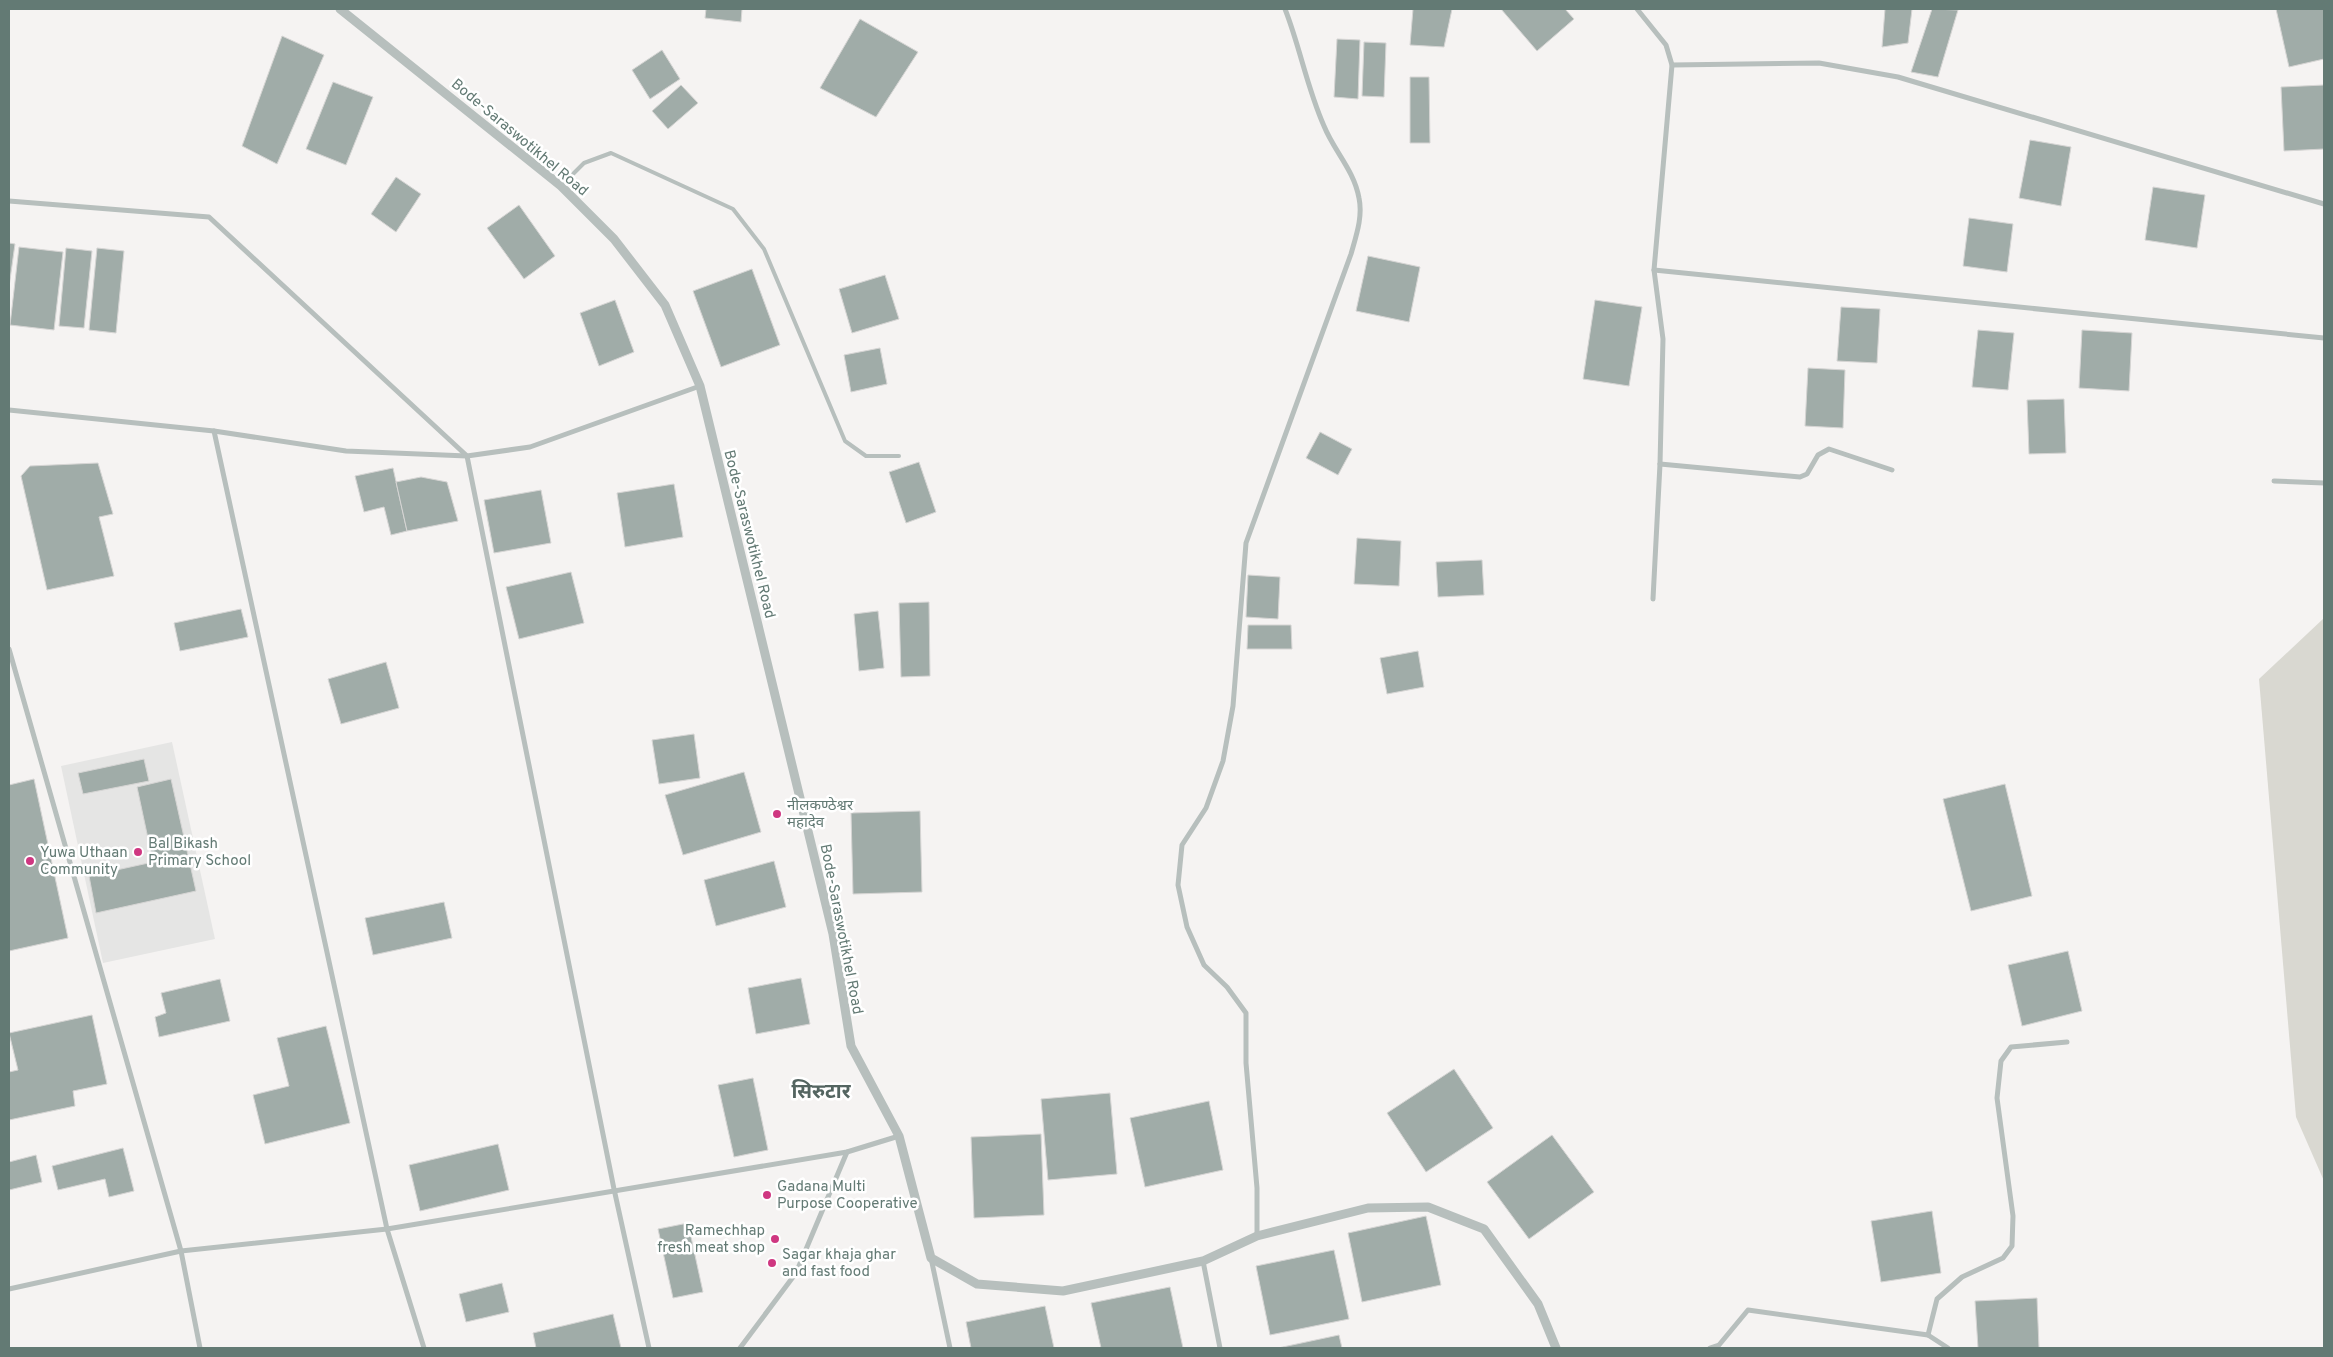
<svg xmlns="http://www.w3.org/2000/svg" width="2333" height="1357" viewBox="0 0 2333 1357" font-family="Overpass,'Noto Sans Devanagari',sans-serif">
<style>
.built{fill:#e5e5e4}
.green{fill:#d9d8d1}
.building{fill:#a0aca8;stroke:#d6d5d4}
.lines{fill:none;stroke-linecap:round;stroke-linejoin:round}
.service{stroke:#b7bfbd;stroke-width:4}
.minor{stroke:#b7bfbd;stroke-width:5}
.tertiary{stroke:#b7bfbd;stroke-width:9}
.poi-dot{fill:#cf3781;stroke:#fff;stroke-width:2}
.labels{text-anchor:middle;stroke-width:5;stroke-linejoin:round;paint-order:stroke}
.street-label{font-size:15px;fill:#637a74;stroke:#fff}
.poi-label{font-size:15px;fill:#637a74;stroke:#fff;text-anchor:start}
.district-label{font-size:20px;font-weight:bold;fill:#546561;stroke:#fff}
</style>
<rect width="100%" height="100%" fill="#f5f3f2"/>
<path class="built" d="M172 742 215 939 103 963 61 766Z"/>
<path class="green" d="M2324 618V1181L2296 1117 2259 679Z"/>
<g class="building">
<path d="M706 9H742L741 22 705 18Z"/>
<path d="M1413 9H1452L1444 47 1410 45Z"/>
<path d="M1501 9H1565L1574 19 1537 51Z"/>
<path d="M1885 9H1912L1908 43 1882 47Z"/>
<path d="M1932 9 1958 10 1938 77 1911 72Z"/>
<path d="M2276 9H2324V59L2289 67Z"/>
<path d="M860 19 918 52 876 117 820 88Z"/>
<path d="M282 36 324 55 277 164 242 146Z"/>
<path d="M1337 39 1360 40 1358 99 1334 97Z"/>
<path d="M1364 42 1386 43 1384 97 1362 96Z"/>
<path d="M662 50 680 79 650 99 632 70Z"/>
<path d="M1410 77H1429L1430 143H1410Z"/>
<path d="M333 82 373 97 346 165 306 149Z"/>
<path d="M681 85 698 103 668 129 652 111Z"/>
<path d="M2324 85V149L2284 151 2281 87Z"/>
<path d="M2030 140 2071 147 2061 206 2019 198Z"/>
<path d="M396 177 421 194 396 232 371 214Z"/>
<path d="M2153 187 2205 195 2197 248 2145 240Z"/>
<path d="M519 205 555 256 524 279 487 228Z"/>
<path d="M1969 218 2013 224 2007 272 1963 266Z"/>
<path d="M9 243 15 244 9 287Z"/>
<path d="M19 247 63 252 54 330 10 325Z"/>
<path d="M66 248 92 251 84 328 59 326Z"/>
<path d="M97 248 124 251 116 333 89 330Z"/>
<path d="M1368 256 1420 267 1409 322 1356 311Z"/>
<path d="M752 269 780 345 721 367 693 291Z"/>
<path d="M885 275 899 319 852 333 839 289Z"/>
<path d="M615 300 634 352 599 366 580 313Z"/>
<path d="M1595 300 1642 307 1629 386 1583 379Z"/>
<path d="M1841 307 1880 309 1877 363 1837 361Z"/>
<path d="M1978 330 2014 333 2008 390 1972 387Z"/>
<path d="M2082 330 2132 333 2129 391 2079 388Z"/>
<path d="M880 348 887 384 851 392 844 355Z"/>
<path d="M1808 368 1845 370 1843 428 1805 426Z"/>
<path d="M2064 399 2066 453 2029 454 2027 400Z"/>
<path d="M1320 432 1352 449 1338 475 1306 458Z"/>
<path d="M919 462 936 512 906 523 889 472Z"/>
<path d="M98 463 113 514 99 517 114 576 47 590 21 476 30 466Z"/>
<path d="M393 468 407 531 391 535 384 507 364 512 355 476Z"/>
<path d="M421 477 447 482 458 521 407 531 396 482Z"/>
<path d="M674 484 683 537 625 547 617 493Z"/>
<path d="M541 490 551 543 494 553 484 500Z"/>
<path d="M1357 538 1401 541 1399 586 1354 584Z"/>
<path d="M1482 560 1484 595 1438 597 1436 562Z"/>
<path d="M571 572 584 623 519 639 506 587Z"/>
<path d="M1248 575 1280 577 1278 619 1246 617Z"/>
<path d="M929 602 930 676 901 677 899 603Z"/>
<path d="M241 609 248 637 180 651 174 623Z"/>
<path d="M878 611 884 668 859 671 854 614Z"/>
<path d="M1248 625H1291L1292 649H1247Z"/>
<path d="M1418 651 1424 687 1387 694 1380 658Z"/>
<path d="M386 662 399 708 341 724 328 679Z"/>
<path d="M694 734 700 778 659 784 652 740Z"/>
<path d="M144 759 149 781 83 794 78 773Z"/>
<path d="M744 772 761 832 683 855 665 795Z"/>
<path d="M34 779 68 938 9 951V785Z"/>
<path d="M171 779 196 891 96 913 89 876 153 862 137 787Z"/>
<path d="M2005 784 2032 896 1971 911 1943 799Z"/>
<path d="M920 811 922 892 853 894 851 813Z"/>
<path d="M774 861 786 907 716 926 704 880Z"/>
<path d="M444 902 452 938 373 955 365 918Z"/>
<path d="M2068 951 2082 1011 2022 1026 2008 965Z"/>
<path d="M801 978 810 1024 756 1034 748 988Z"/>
<path d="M220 979 230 1021 159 1037 155 1017 166 1013 161 993Z"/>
<path d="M92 1015 107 1084 73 1091 75 1106 9 1120V1072L18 1070 9 1033Z"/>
<path d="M326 1026 350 1123 265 1144 253 1095 289 1086 277 1038Z"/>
<path d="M1454 1069 1493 1128 1426 1172 1387 1113Z"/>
<path d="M753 1078 768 1150 734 1157 718 1085Z"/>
<path d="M1110 1093 1117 1174 1048 1180 1041 1099Z"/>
<path d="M1209 1101 1223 1170 1145 1187 1130 1118Z"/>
<path d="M1041 1134 1044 1215 974 1218 971 1137Z"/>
<path d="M1552 1135 1594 1192 1529 1239 1487 1182Z"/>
<path d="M498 1144 509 1190 420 1211 409 1165Z"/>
<path d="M123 1148 134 1191 109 1197 105 1179 58 1190 52 1166Z"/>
<path d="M36 1155 42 1182 9 1190V1162Z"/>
<path d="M1932 1211 1941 1273 1881 1282 1871 1221Z"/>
<path d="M1426 1216 1441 1285 1362 1302 1348 1233Z"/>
<path d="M688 1223 703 1292 673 1298 658 1229Z"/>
<path d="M1334 1250 1349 1319 1270 1335 1256 1266Z"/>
<path d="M502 1283 509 1312 466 1322 459 1294Z"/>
<path d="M1170 1287 1183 1348H1101L1091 1303Z"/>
<path d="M2037 1298 2039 1348H1978L1975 1301Z"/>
<path d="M1045 1306 1054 1348H971L966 1322Z"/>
<path d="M613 1314 621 1348H536L533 1333Z"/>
<path d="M1339 1335 1342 1348H1278Z"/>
</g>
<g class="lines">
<path class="service" d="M561 186 584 163 611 153 733 209 764 249 845 441 866 456H899"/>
<g class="minor">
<path d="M1637 9 1666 45 1672 65 1654 270 1663 339 1660 464 1653 599"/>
<path d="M1672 65 1819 63 1898 77 2324 204"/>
<path d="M9 201 209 217 467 456 614 1189 649 1348"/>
<path d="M1654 270 2324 338"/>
<path d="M9 410 214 431 346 451 467 456 530 447 700 386"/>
<path d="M214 431 387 1229 424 1348"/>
<path d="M1660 464 1800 477 1807 474 1818 455 1829 449 1892 470"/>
<path d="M2274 481 2324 483"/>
<path d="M9 649 181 1251 200 1348"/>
<path d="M1257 1236V1188L1246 1063V1013L1227 987 1204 965 1187 927 1178 885 1182 845 1206 808 1223 761 1233 706 1246 543 1351 254C1356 236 1363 217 1359 198 1354 170 1334 151 1324 126 1307 88 1300 47 1285 9"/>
<path d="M931 1258 950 1348"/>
<path d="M1203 1261 1220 1348"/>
<path d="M9 1289 181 1251 387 1229 847 1152 899 1136"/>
<path d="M1928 1335 1937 1299 1962 1277 2003 1258 2012 1246 2013 1216 1997 1098 2001 1061 2011 1047 2067 1042"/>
<path d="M740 1348 796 1273 847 1152"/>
<path d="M1710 1348 1719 1345 1748 1310 1928 1335 1948 1348"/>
</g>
<path class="tertiary" d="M340 9 561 186 614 239 665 305 700 386 833 934 851 1046 899 1136 931 1258 977 1284 1063 1291 1203 1261 1257 1236 1368 1208 1428 1207 1484 1229 1538 1304 1556 1348"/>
</g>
<g class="poi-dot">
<circle cx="777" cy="814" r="5"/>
<circle cx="138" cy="852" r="5"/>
<circle cx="30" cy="861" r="5"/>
<circle cx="767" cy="1195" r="5"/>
<circle cx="775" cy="1239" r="5"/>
<circle cx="772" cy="1263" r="5"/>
</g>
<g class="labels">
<g class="street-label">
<text transform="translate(520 137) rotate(40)" y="5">Bode-Saraswotikhel Road</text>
<text transform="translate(750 534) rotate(76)" y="5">Bode-Saraswotikhel Road</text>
<text transform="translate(842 929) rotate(79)" y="5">Bode-Saraswotikhel Road</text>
</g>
<g class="poi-label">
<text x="787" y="810">नीलकण्ठेश्वर<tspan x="787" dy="17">महादेव</tspan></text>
<text x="148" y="848">Bal Bikash<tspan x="148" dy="17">Primary School</tspan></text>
<text x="40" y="857">Yuwa Uthaan<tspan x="40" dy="17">Community</tspan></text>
<text x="777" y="1191">Gadana Multi<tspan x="777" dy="17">Purpose Cooperative</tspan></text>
<text x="765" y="1235" text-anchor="end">Ramechhap<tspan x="765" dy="17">fresh meat shop</tspan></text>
<text x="782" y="1259">Sagar khaja ghar<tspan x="782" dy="17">and fast food</tspan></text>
</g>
<g class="district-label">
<text x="821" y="1098">सिरुटार</text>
</g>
</g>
<rect width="2333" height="1357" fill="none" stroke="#637a74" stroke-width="20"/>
</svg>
